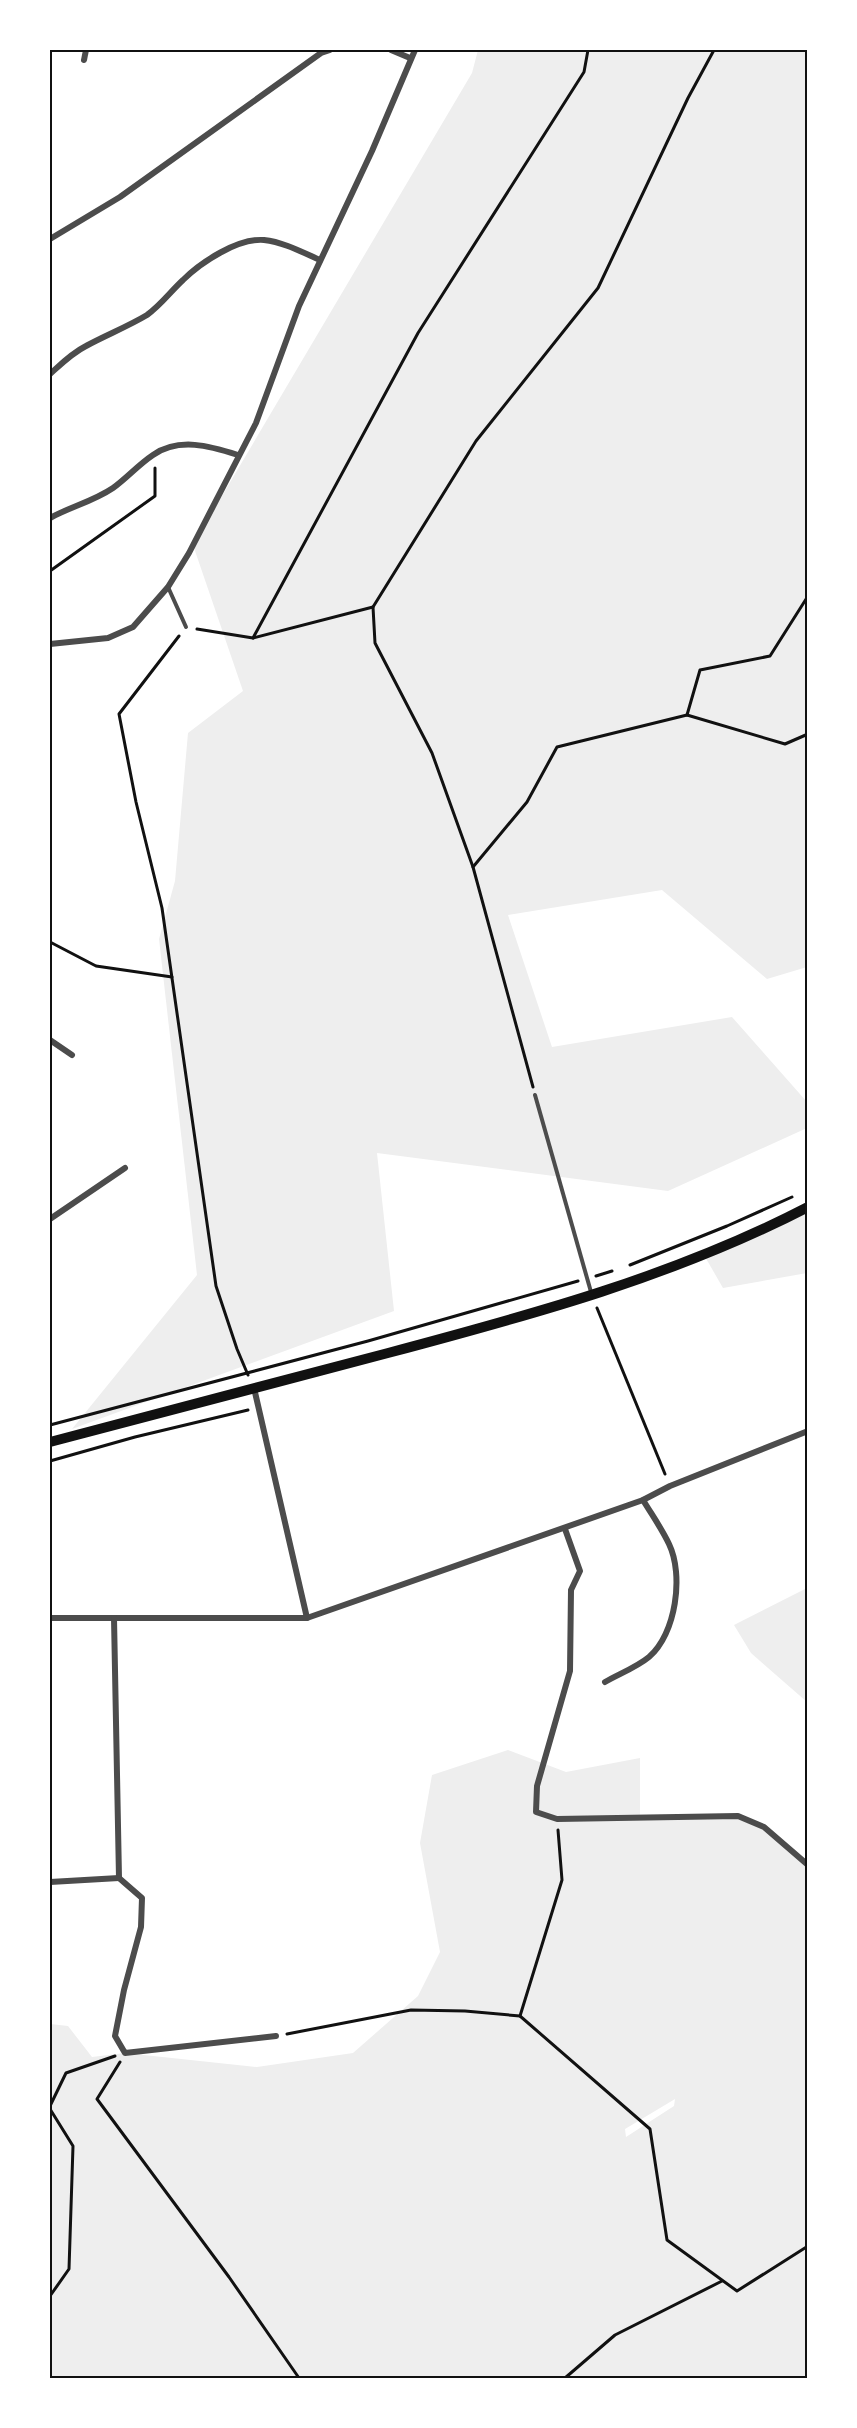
<svg xmlns="http://www.w3.org/2000/svg" width="857" height="2428" viewBox="0 0 857 2428" font-family="'Titillium Web',sans-serif">
<style>
.green{fill:#eee;fill-rule:evenodd}
.lines{fill:none;stroke-linecap:round;stroke-linejoin:round}
.path{stroke:#111;stroke-width:3}
.service{stroke:#4c4c4c;stroke-width:4}
.minor{stroke:#4c4c4c;stroke-width:6}
.secondary{stroke:#111;stroke-width:10}
.neatline{fill:none;stroke:#111;stroke-width:2}
</style>
<rect width="100%" height="100%" fill="#fff"/>
<g class="green">
<path d="M478 50H807V967L767 979 662 890 508 915 552 1047 732 1017 807 1102V1128L668 1191 377 1153 394 1311 72 1429 197 1275 159 939 175 881 188 733 243 691 193 545 472 73Z"/>
<path d="M807 1207V1273L723 1288 704 1255Z"/>
<path d="M807 1588V1702L751 1653 734 1625Z"/>
<path d="M508 1750 566 1772 640 1758V1817L738 1816 764 1827 807 1865V2378H50V2024L68 2026 92 2057 125 2053 257 2067 353 2053 418 1996 440 1952 420 1843 432 1775ZM675 2099 674 2106 626 2137 625 2129Z"/>
</g>
<g class="lines">
<g class="path">
<path d="M50 571 155 496V468"/>
<path d="M197 629 253 638 373 607"/>
<path d="M179 636 119 714 136 802 162 908 216 1286 237 1349 248 1375"/>
<path d="M253 638 418 333 584 72 588 50"/>
<path d="M687 715 700 670 770 656 808 596"/>
<path d="M473 867 527 802 557 747 687 715 785 744 808 734"/>
<path d="M50 942 96 966 172 977"/>
<path d="M533 1087 473 867 432 753 375 643 373 607 476 441 598 288 688 98 714 50"/>
<path d="M630 1265 727 1226 792 1197"/>
<path d="M596 1276 612 1271"/>
<path d="M597 1308 665 1474"/>
<path d="M50 1425 368 1341 578 1281"/>
<path d="M50 1461 135 1437 248 1410"/>
<path d="M558 1830 562 1880 520 2016 650 2129 667 2240 737 2291 808 2246"/>
<path d="M287 2034 411 2010 465 2011 520 2016"/>
<path d="M120 2062 97 2099 229 2277 299 2378"/>
<path d="M50 2106 66 2073 115 2056"/>
<path d="M50 2109 73 2146 69 2269 50 2296"/>
<path d="M565 2378 615 2335 722 2281"/>
</g>
<g class="service">
<path d="M168 587 186 627"/>
<path d="M535 1095 591 1292"/>
</g>
<g class="minor">
<path d="M391 50 410 58"/>
<path d="M84 60 86 50"/>
<path d="M50 239 120 197 321 53 330 50"/>
<path d="M50 374C61 364 72 353 86 346 106 335 127 327 147 315 161 305 171 291 183 280 201 262 238 238 264 240 283 242 302 252 320 260"/>
<path d="M50 518C70 507 94 501 113 488 127 478 138 465 153 455 179 437 210 446 238 455"/>
<path d="M50 644 108 638 133 627 168 587 189 553 256 423 299 306 372 151 415 50"/>
<path d="M50 1040 72 1055"/>
<path d="M50 1219 125 1168"/>
<path d="M254 1388 307 1618"/>
<path d="M565 1529 580 1571 571 1590 570 1671 537 1786 536 1812 557 1819 738 1816 764 1827 808 1865"/>
<path d="M50 1618H307L643 1500 670 1486 808 1431"/>
<path d="M114 1618 119 1878 142 1898 141 1927 124 1990 115 2036 125 2053 276 2036"/>
<path d="M605 1682C619 1674 637 1667 649 1657 676 1634 684 1575 669 1544 662 1529 652 1515 643 1500"/>
<path d="M50 1882 119 1878"/>
</g>
<path class="secondary" d="M50 1442C162 1412 275 1383 388 1353 531 1315 675 1276 808 1207"/>
</g>
<rect width="857" height="2428" fill="none" stroke="#ffffff" stroke-width="102"/>
<rect x="51" y="51" width="755" height="2326" class="neatline"/>
</svg>
